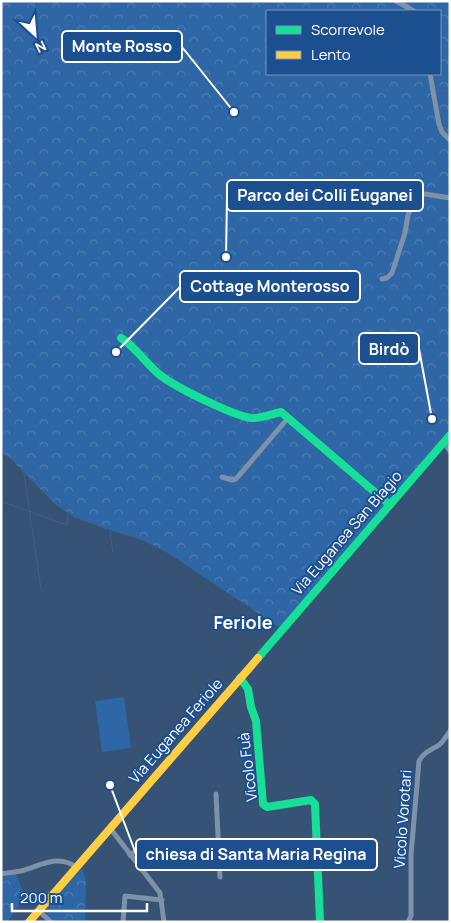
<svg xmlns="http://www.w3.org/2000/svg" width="451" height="923" viewBox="0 0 451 923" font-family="Manrope,sans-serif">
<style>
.park{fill:url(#park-crowns);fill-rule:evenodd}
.pitch{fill:#2f66a5}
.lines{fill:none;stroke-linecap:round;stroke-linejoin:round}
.stream{stroke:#3b618d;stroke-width:1}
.street{stroke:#7d92a8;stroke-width:5}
.fast{stroke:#16e098;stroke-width:8}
.slow{stroke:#ffcf43;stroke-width:8}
.labels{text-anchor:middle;stroke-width:4;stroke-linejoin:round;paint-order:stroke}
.street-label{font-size:15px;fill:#fff;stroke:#1b4f8f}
.quarter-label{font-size:18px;font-weight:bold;fill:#fff;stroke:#1b4f8f}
.leader{fill:none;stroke:#fff;stroke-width:2}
.callout-dot{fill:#fff;stroke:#1b4f8f;stroke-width:2}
.callout{fill:#1b4f8f;stroke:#fff;stroke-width:2}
.callout-label{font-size:16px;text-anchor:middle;font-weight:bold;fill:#fff}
</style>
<defs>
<pattern id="park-crowns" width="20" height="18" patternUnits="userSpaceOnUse" patternTransform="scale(1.25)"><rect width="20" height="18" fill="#2f66a5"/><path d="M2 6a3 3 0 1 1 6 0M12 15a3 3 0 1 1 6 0" fill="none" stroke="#4e7db2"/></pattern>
</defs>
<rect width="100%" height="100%" fill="#365274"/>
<g class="park">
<path d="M1 1H450V440L286 632 168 553 144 541 75 518 55 504 11 459 1 453ZM267 11H440V74H267Z"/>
<path d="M82 868 86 881 85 922H54L47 914V906Z"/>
<path d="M16 874 23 892 27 895 7 922H1L2 877Z"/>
</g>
<path class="pitch" d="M124 697 131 748 102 752 95 701Z"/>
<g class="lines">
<g class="stream">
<path d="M448 1 450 7"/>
<path d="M450 93 437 94C439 108 440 124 450 136"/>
<path d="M1 268 88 323"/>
<path d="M1 452 24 466 57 502 74 516 104 528 141 539"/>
<path d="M23 467 41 588"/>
<path d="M1 501 67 525 68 514"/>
<path d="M110 531 113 553"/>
</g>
<g class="street">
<path d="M396 1 414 11"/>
<path d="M430 74 439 124 442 132 450 140"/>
<path d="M382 279 387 278 392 273 405 233 408 215 416 195 425 194 450 198"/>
<path d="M444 442 450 451"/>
<path d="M222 477 232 480 236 479 288 418"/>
<path d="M216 794 220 877"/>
<path d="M110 828 160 893 164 922"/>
<path d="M130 855 136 851 143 850 218 847"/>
<path d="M1 874C8 873 15 872 21 871 40 866 59 853 77 868"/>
<path d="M39 911 51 922"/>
<path d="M123 922 125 896 162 900"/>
<path d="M408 922 411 916V855L419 761C424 752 431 750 439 745 444 741 446 736 450 731"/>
</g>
<g class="fast">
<path d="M121 338C137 348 146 364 160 375 175 387 232 415 251 418 261 419 271 414 281 412L390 505"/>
<path d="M258 658 450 435"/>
<path d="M240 678 248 689 251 707 256 721 263 804 267 807 311 800 315 804 320 922"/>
</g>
<path class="slow" d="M29 922 258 658"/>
</g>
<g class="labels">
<g class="street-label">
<text transform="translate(347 533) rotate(-49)" y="5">Via Euganea San Biagio</text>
<text transform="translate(176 731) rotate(-49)" y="5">Via Euganea Feriole</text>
<text transform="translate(248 767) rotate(-97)" y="5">Vicolo Fuà</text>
<text transform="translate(403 819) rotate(-86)" y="5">Vicolo Vorotari</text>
</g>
<g class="quarter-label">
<text x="243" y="629">Feriole</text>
</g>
</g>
<path class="leader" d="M234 112L182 47M226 257L227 196M116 352L180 287M432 419L419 349M110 785L136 854"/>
<g class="callout-dot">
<circle cx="234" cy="112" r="5"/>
<circle cx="226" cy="257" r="5"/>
<circle cx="116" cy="352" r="5"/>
<circle cx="432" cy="419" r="5"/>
<circle cx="110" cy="785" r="5"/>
</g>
<g class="callout">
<rect x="62" y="31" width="120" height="31" rx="5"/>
<rect x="227" y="180" width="196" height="31" rx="5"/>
<rect x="180" y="271" width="180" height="31" rx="5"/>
<rect x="359" y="333" width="60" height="31" rx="5"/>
<rect x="136" y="839" width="241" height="31" rx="5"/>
</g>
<g class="callout-label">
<text x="122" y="52">Monte Rosso</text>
<text x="325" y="201">Parco dei Colli Euganei</text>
<text x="270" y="292">Cottage Monterosso</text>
<text x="389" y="355">Birdò</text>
<text x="256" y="860">chiesa di Santa Maria Regina</text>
</g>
<rect width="451" height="923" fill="none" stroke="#ffffff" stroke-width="5"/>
<rect x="266" y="10" width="175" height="65" fill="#1b4f8f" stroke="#7695bc"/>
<rect x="276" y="26" width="25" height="8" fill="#16e098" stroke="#7695bc"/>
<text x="311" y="35" font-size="15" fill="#ffffff">Scorrevole</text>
<rect x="276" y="51" width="25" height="8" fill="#ffcf43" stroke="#7695bc"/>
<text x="311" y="60" font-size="15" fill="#ffffff">Lento</text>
<g transform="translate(35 35) rotate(154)" stroke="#1b4f8f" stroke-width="4" paint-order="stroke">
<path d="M0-4L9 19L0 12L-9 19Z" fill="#ffffff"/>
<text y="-8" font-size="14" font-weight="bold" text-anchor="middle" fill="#ffffff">N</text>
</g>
<path d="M12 903v8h135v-8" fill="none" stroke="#ffffff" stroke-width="2.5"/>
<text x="20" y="903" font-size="15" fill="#ffffff" stroke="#1b4f8f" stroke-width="4" paint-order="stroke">200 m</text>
</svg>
